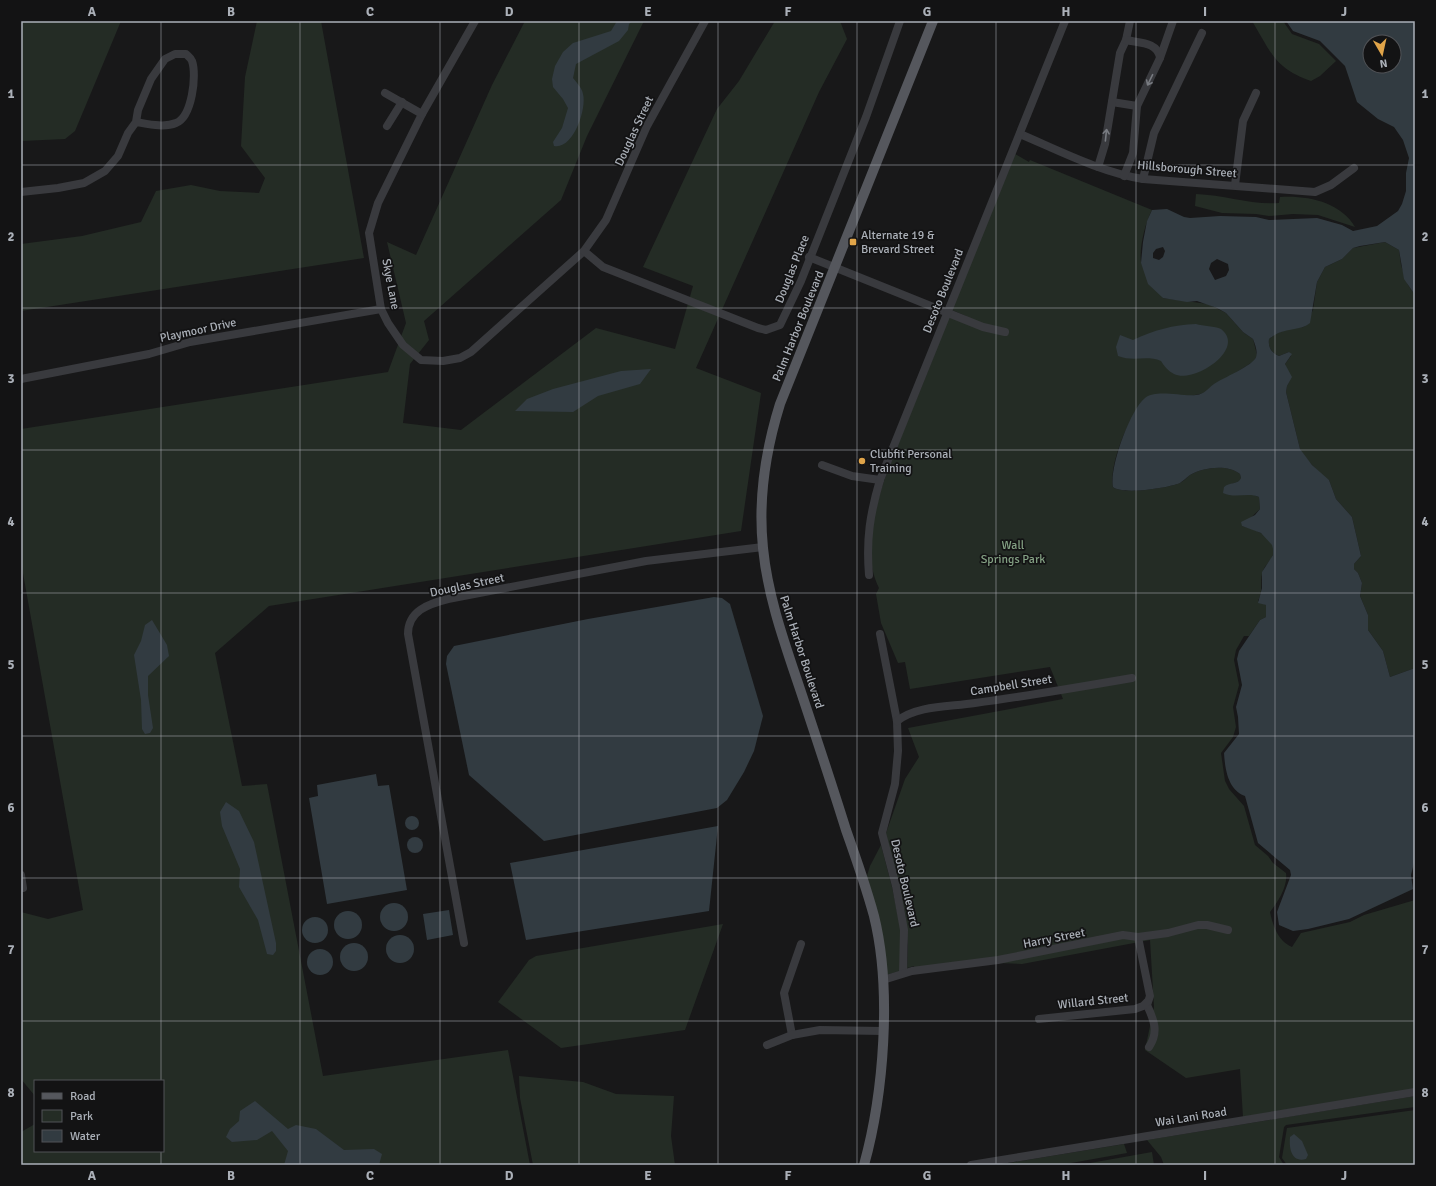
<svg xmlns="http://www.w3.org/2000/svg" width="1436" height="1186" viewBox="0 0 1436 1186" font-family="Signika,sans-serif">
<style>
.green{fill:#242c25}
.water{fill:#323b41;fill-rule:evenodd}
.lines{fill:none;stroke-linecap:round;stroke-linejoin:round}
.minor{stroke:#393a3e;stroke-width:8}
.major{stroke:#55575d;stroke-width:10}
.oneway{stroke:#787b81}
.grid{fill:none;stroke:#abb0b8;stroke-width:1;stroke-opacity:0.55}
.poi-dot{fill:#e0a449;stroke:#131314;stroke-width:1.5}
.labels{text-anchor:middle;stroke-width:3.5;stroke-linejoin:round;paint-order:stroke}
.street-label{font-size:12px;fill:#abb0b8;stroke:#131314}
.poi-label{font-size:12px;fill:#abb0b8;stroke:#131314;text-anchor:start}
.park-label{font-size:12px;fill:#84a184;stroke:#131314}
.neatline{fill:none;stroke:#abb0b8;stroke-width:1.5}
.grid-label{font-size:13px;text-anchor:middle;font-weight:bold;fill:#abb0b8}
</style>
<rect width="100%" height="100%" fill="#181819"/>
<g class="green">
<path d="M21 21H121L75 131 65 139 21 141Z"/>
<path d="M257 21H321L364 258 21 311V244L82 236 141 222 156 191 191 185 220 191 259 193 265 178 241 146 245 77Z"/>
<path d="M525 21H644L587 136 561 200 424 321 429 340 410 364 403 423 461 430 596 328 675 349 693 286 643 267 717 109 739 81 775 21H840L847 39 819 92 696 368 761 393 741 531 269 606 215 653 242 786 267 784 323 1076 508 1050 530 1165H21V1132L35 1124V1151H163V1081H35V1096L21 1079V912L48 919 83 910 21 562V429L388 372 406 323 387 242 416 255 492 85Z"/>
<path d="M1252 21H1283L1292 34 1319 44 1336 61 1320 76 1311 81C1274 68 1271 52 1252 21Z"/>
<path d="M1015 154 1029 162 1030 160 1152 210C1145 223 1139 248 1141 262 1143 271 1158 289 1163 298L1208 304 1226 313 1243 332 1253 339 1257 355 1254 361 1205 393 1190 396 1153 395C1149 399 1142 402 1139 407 1126 424 1109 466 1113 487 1123 495 1168 488 1180 483 1184 481 1186 478 1190 475 1203 467 1228 464 1240 474L1241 478 1240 481 1224 487 1231 495H1254L1259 497 1260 509 1242 526C1254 529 1279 538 1273 555 1271 561 1265 565 1263 571 1259 581 1264 588 1258 601L1266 605V617L1260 620 1249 636H1244L1236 650 1234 660 1239 685 1233 707 1236 727 1233 737 1221 753 1225 781 1229 789 1244 806 1255 845 1268 856 1273 863 1286 873C1288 886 1278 902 1270 912 1273 926 1278 941 1292 947L1301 933 1350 922 1364 915 1415 900V1089L1243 1117 1240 1069 1186 1078 1145 1050 1154 1007 1150 940 1022 964 998 963 915 970 914 966 907 968 908 945 905 913 885 836 905 779 919 757 908 728 1063 699 1050 667 910 689 905 662 898 663 881 623 876 594 879 588C853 537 893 459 912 410 925 379 937 348 949 316H966L952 310Z"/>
<path d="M1196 194C1225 195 1250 205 1279 203L1280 197C1307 195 1341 202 1355 227L1318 215 1293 214 1269 216 1256 214 1222 213 1195 206Z"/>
<path d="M1385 242 1399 250 1401 265 1408 285 1415 295V668L1390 677 1383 651 1368 630V615L1360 596 1362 583 1358 573 1354 569V564L1361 556 1352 517 1336 499 1329 480 1325 479 1302 454 1300 449 1286 392 1287 386 1290 380 1285 364 1291 356 1289 352 1279 356C1271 353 1268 347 1269 339 1280 330 1290 328 1304 327L1313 310 1317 282 1325 267 1342 259 1353 248Z"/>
<path d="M881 845 892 887 901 931 900 971 886 975 866 879 870 866Z"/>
<path d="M723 924 685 1030 561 1048 498 1002 529 960 536 956Z"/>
<path d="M519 1076 583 1082 616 1094 674 1096 671 1136 675 1165H533L520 1098Z"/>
<path d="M1415 1096V1107L1286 1125 1284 1127 1279 1157 1284 1165H1164L1161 1157 1147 1140Z"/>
<path d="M1415 1110V1165H1287L1282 1158 1287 1128Z"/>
<path d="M1124 1144 1127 1153 1060 1165H997Z"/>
<path d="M1152 1152 1154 1165H1079Z"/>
</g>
<g class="water">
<path d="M617 21H632L629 24 628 30 619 41 576 64 573 78C576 82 582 88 583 94 587 109 573 150 554 146L553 142 562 128 568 108 563 99 553 87 552 79 555 66 563 52 573 43 611 31Z"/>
<path d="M1286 21H1415V295L1404 279 1399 250 1385 242 1360 246 1353 248 1342 259 1325 267 1317 282 1310 323C1299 332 1285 326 1269 339 1268 347 1271 353 1279 356L1289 352 1292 354 1285 364 1292 377 1287 386 1286 392 1300 449 1312 465 1329 480 1336 499 1352 517 1361 556 1354 564V569L1358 573 1362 583 1360 596 1368 615V630L1383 651 1390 677 1415 668V859L1411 875 1413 889 1349 919 1308 929 1293 931 1279 925 1277 912 1291 875 1290 870 1258 843 1245 796C1228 790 1225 769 1224 753L1239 734 1238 717 1236 707 1242 685 1237 659 1239 651 1260 620 1266 617V605L1258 603 1262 588V572L1273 555V549L1272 545 1261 533 1242 526 1241 522 1255 515 1260 509 1259 497C1248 492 1235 499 1223 493L1224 487C1229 482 1238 485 1241 478L1240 474C1228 464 1203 467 1190 475 1186 478 1183 481 1180 483 1168 488 1123 495 1113 487 1109 468 1130 410 1145 398 1156 389 1183 397 1196 395 1205 394 1207 389 1214 384 1221 379 1254 365 1256 357 1258 352 1255 344 1253 339L1243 332 1226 313 1217 308 1197 301 1187 302 1163 298 1148 284 1141 263 1143 242 1147 221 1152 210 1167 209 1184 217 1190 218 1220 216 1256 217 1269 220 1317 218 1342 225 1353 231 1377 226 1398 211 1402 204 1406 191V173L1409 158 1403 140 1394 127 1378 119 1357 102 1345 66 1320 41 1293 31ZM1370 42H1394V66H1370ZM1163 247 1165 251 1163 257 1159 260 1153 258V253L1156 249ZM1217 259 1228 264 1229 270 1226 276 1215 280 1209 269 1211 263Z"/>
<path d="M1196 324C1203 326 1215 326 1221 329 1247 349 1194 384 1174 374 1168 371 1164 366 1161 361 1147 355 1133 362 1118 356L1116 347 1120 335 1133 340C1154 330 1173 325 1196 324Z"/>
<path d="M651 369 640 384 598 396 573 412 515 411 527 399 553 389 621 371Z"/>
<path d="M714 597 722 598 730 604 763 716 754 751 744 772 727 800 717 808 544 841 469 775 446 664 447 656 454 646 588 619Z"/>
<path d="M152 620 167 645 169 656 148 676V695L153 728 150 733 145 734 142 729 141 700 134 655 141 641 145 625Z"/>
<path d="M376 774 378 786 389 785 407 890 327 904 309 798 318 796 317 785Z"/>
<path d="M226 802 239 811 254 842 276 943V951L273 955 267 954 258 920 239 887 240 869 222 826 220 812Z"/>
<circle cx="412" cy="823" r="7"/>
<path d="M718 826 709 911 526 940 510 863Z"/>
<circle cx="415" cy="845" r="8"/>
<circle cx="394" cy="917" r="14"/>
<path d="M449 910 453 935 427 940 423 914Z"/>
<circle cx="348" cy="925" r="14"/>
<circle cx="315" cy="930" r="13"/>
<circle cx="400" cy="949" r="14"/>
<circle cx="354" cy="957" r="14"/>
<circle cx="320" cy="962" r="13"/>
<path d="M255 1101 288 1129 296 1125 316 1129 344 1150 374 1149 382 1154 379 1165H284L288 1151 272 1131 257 1140 232 1142 226 1137 230 1129 239 1121 240 1111Z"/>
<path d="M1294 1134 1302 1141 1308 1155 1306 1159C1291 1163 1289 1148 1290 1137Z"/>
</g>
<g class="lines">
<g class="minor">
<path d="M475 21 422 114 378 203 369 233 381 309 388 323 403 345 421 360 443 361 460 358 471 352 584 251 606 220 647 126 705 21"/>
<path d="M1160 58 1173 21"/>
<path d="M385 93 422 114"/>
<path d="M1112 102 1137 106"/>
<path d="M387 126 402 102"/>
<path d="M1020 134C1060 151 1100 172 1143 179L1315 192 1331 185 1354 168"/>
<path d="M1098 167 1105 144 1120 53 1126 40 1130 21"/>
<path d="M1124 176 1133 153 1137 106 1160 58C1158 42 1140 43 1126 40"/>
<path d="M1143 179 1154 133 1202 33"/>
<path d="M1235 185 1243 121 1256 93"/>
<path d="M21 192 58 188 84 183 105 171 118 156 128 133 136 122 138 110 151 79 165 59 175 54H186C188 56 191 58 192 61 197 75 192 117 176 123 164 128 148 124 136 122"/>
<path d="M584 251 603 267 758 328 766 330 780 325 801 281 866 117 900 21"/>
<path d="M809 257 983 327 1005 332"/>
<path d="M21 379 149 354 190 342 381 309"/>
<path d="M822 465 852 476 880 480"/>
<path d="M869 575C866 539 870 514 880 480L1065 21"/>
<path d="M880 634 897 721 898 751 895 784 882 833 896 886 904 930 903 973"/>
<path d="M897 721C918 705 949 707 975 703 1028 696 1080 687 1132 678"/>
<path d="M21 875 23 888"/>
<path d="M1138 937 1150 996 1147 1005C1154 1020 1159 1032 1149 1047"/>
<path d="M464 943 408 634C408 611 428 604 448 599L646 561 763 547"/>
<path d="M883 980 912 971 998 960 1123 935 1138 937 1168 933 1198 925H1207L1228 930"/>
<path d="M1039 1019 1135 1009 1143 1006 1147 1002"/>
<path d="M792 1035 784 993 801 944"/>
<path d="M767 1045 792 1035 820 1030 883 1031"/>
<path d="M971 1165 1415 1092"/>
</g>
<path class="major" d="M864 1165C884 1093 892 989 874 916 866 887 856 858 846 830 832 785 817 740 802 695 786 647 768 599 763 548 758 500 766 449 780 404L933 21"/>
</g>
<defs><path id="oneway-shaft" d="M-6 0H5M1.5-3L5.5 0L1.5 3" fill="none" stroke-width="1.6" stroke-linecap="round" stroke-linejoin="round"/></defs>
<g class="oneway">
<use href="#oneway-shaft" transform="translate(1150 80) rotate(116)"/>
<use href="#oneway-shaft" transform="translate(1106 135) rotate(-84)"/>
</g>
<path class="grid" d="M161 21V1081M300 21V1165M440 21V1165M579 21V1165M718 21V1165M857 21V1165M996 21V1165M1136 21V1165M1275 21V1165M21 165H1415M21 308H1415M21 450H1415M21 593H1415M21 736H1415M21 878H1415M21 1021H1415M161 1151V1165"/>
<g class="poi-dot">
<rect x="849" y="238" width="8" height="8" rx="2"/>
<circle cx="862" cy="461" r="4"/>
</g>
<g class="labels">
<g class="street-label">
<text transform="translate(634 131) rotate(-65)" y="4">Douglas Street</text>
<text transform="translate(1187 169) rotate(5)" y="4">Hillsborough Street</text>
<text transform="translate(792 269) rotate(-68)" y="4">Douglas Place</text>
<text transform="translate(391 284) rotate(79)" y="4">Skye Lane</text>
<text transform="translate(943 291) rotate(-68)" y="4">Desoto Boulevard</text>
<text transform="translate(798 326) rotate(-68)" y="4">Palm Harbor Boulevard</text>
<text transform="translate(198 330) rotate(-12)" y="4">Playmoor Drive</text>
<text transform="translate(467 585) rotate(-12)" y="4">Douglas Street</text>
<text transform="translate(802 652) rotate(72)" y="4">Palm Harbor Boulevard</text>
<text transform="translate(1011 685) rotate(-9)" y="4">Campbell Street</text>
<text transform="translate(905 883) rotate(77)" y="4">Desoto Boulevard</text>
<text transform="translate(1054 938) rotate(-11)" y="4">Harry Street</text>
<text transform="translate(1093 1001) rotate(-6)" y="4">Willard Street</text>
<text transform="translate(1191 1117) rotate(-9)" y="4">Wai Lani Road</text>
</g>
<g class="poi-label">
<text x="861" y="239">Alternate 19 &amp;<tspan x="861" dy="14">Brevard Street</tspan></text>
<text x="870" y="458">Clubfit Personal<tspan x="870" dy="14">Training</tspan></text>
</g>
<g class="park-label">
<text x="1013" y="549">Wall<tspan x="1013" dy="14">Springs Park</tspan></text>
</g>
</g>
<rect width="1436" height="1186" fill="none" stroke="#131314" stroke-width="44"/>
<rect x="34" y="1080" width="130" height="72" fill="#131314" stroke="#505256"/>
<rect x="42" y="1093" width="20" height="6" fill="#55575d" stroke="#505256"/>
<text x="70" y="1100" font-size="12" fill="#abb0b8">Road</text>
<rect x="42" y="1110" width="20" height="12" fill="#242c25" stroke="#505256"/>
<text x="70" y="1120" font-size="12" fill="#abb0b8">Park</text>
<rect x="42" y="1130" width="20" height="12" fill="#323b41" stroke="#505256"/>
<text x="70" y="1140" font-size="12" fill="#abb0b8">Water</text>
<g transform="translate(1382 54) rotate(171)"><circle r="19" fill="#131314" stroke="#505256"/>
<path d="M0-3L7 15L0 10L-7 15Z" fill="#e0a449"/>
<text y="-6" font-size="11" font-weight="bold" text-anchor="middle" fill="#abb0b8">N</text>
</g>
<rect x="22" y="22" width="1392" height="1142" class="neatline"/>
<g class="grid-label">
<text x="92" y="16">A</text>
<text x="231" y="16">B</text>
<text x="370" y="16">C</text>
<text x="509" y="16">D</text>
<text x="648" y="16">E</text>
<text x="788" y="16">F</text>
<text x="927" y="16">G</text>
<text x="1066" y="16">H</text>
<text x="1205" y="16">I</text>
<text x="1344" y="16">J</text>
<text x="11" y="98">1</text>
<text x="1425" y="98">1</text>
<text x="11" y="241">2</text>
<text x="1425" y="241">2</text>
<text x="11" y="383">3</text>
<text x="1425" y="383">3</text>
<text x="11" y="526">4</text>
<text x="1425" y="526">4</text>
<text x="11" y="669">5</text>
<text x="1425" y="669">5</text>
<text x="11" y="812">6</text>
<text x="1425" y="812">6</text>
<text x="11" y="954">7</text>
<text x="1425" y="954">7</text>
<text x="11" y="1097">8</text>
<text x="1425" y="1097">8</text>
<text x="92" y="1180">A</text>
<text x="231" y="1180">B</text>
<text x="370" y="1180">C</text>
<text x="509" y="1180">D</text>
<text x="648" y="1180">E</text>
<text x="788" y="1180">F</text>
<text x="927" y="1180">G</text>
<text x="1066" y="1180">H</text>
<text x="1205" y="1180">I</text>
<text x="1344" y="1180">J</text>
</g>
</svg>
